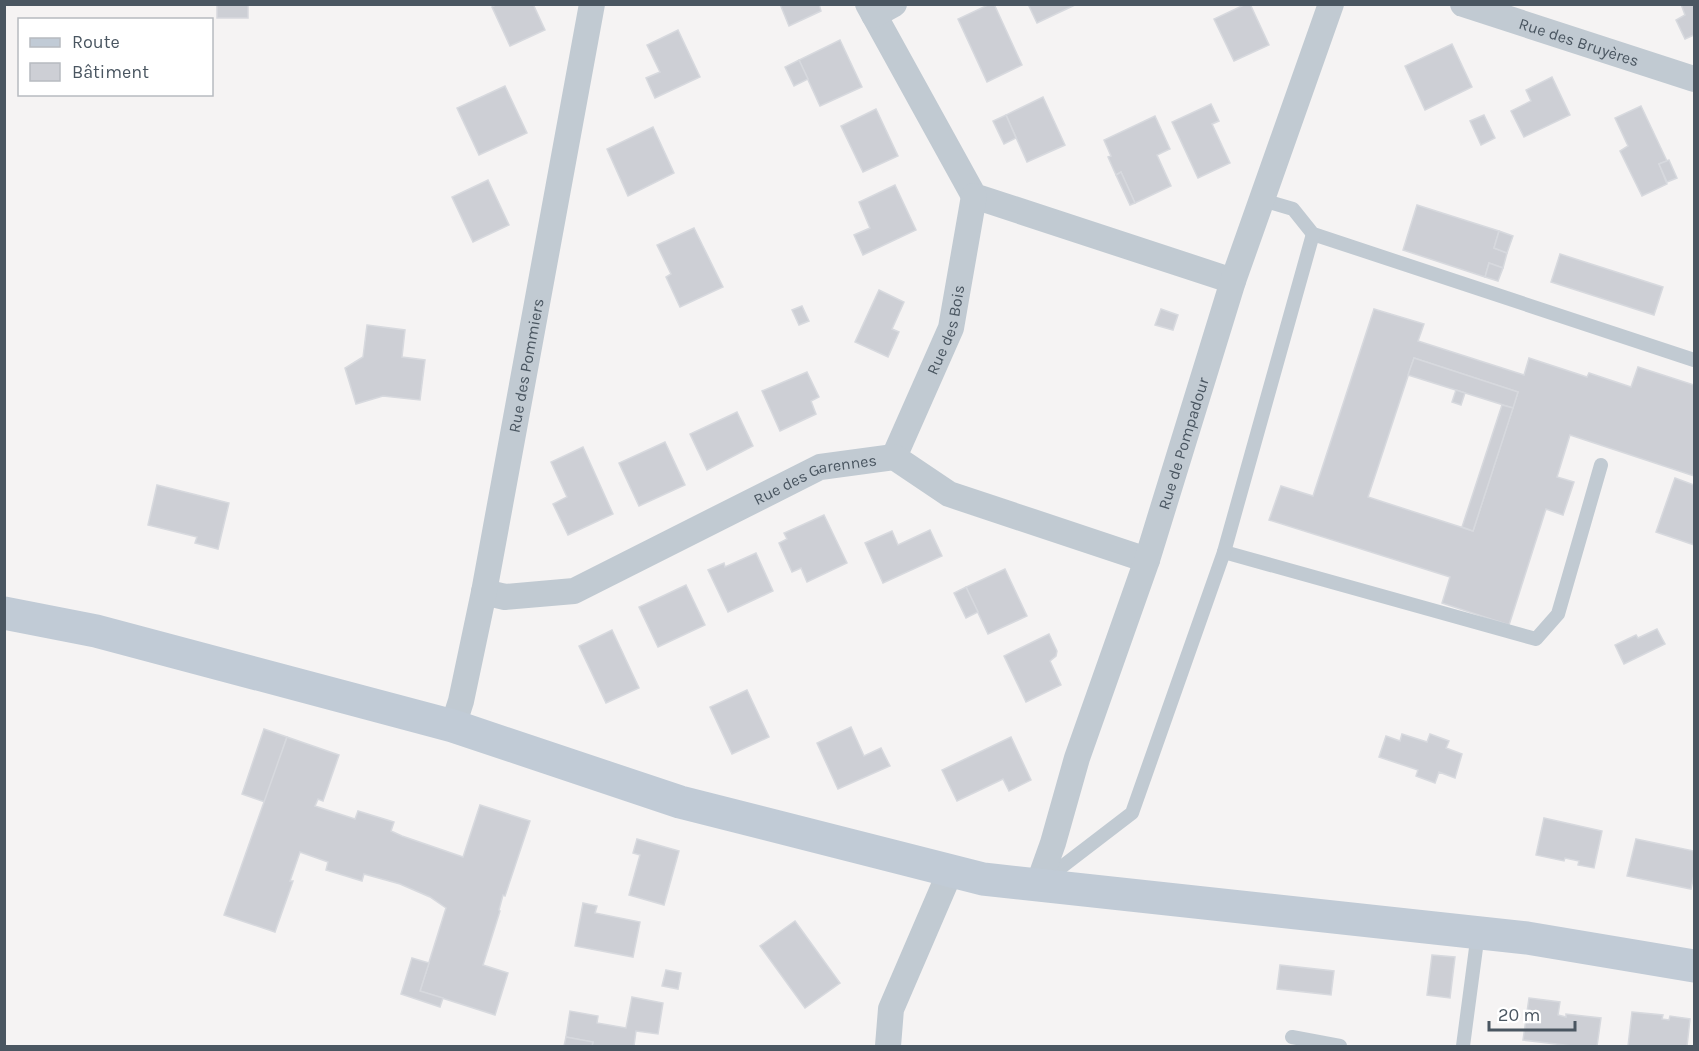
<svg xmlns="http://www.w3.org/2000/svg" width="1699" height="1051" viewBox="0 0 1699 1051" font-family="Karla,sans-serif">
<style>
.building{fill:#cdcfd5;stroke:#d7d9de;stroke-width:1.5;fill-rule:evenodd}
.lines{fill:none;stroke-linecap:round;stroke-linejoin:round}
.lane{stroke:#c1cad2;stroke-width:14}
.street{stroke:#c1cad2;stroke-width:26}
.secondary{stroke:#c1cbd6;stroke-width:33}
.labels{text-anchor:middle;stroke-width:6;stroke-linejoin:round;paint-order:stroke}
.street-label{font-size:16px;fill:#4a5661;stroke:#fff}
</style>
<rect width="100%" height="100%" fill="#f5f3f3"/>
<g class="building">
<rect x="217" y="4" width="31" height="14"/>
<path d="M497 4H533L545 30 510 46 492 7Z"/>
<path d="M780 4H819L821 11 789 26Z"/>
<path d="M990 4H994L1022 65 987 82 958 19Z"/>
<path d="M1028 4H1077L1037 23Z"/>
<path d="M1246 4H1250L1269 45 1234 61 1214 19Z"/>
<path d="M1681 4H1694V35L1685 39 1676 20 1685 15Z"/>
<path d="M678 30 700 77 655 98 646 78 660 72 647 45Z"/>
<path d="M840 40 862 87 820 106 799 60Z"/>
<path d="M1452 44 1472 87 1425 110 1405 66Z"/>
<path d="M799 60 808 79 794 86 785 67Z"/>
<path d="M1552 77 1570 115 1524 137 1511 111 1531 101 1526 90Z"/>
<path d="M505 86 527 133 479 155 457 108Z"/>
<path d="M1043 97 1065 145 1027 162 1006 115Z"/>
<path d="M1211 104 1219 121 1212 124 1230 163 1198 178 1172 122Z"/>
<path d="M1641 106 1667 161 1659 164 1667 184 1642 196 1620 151 1628 146 1615 118Z"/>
<path d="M876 109 898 156 863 172 841 126Z"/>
<path d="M1006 115 1016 138 1004 144 993 121Z"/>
<path d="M1484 115 1495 138 1481 145 1470 121Z"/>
<path d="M1155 116 1170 149 1157 155 1171 186 1135 203 1121 172 1116 175 1108 157 1111 156 1104 140Z"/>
<path d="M653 127 674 173 628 196 607 149Z"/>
<path d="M1669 160 1677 178 1667 182 1659 164Z"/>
<path d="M1121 172 1135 203 1130 205 1116 175Z"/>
<path d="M488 180 509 225 473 242 452 197Z"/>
<path d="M895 185 916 230 863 255 854 235 870 228 859 202Z"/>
<path d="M1417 205 1499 231 1494 248 1507 253 1503 268 1489 263 1485 277 1403 250Z"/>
<path d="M694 228 723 287 680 307 666 277 671 274 657 245Z"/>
<path d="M1499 231 1513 236 1507 253 1494 248Z"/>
<path d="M1560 254 1663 287 1654 315 1551 282Z"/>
<path d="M1489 263 1503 268 1498 281 1485 277Z"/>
<path d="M879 290 904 302 892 329 899 332 888 357 855 342Z"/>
<path d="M802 306 809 321 799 325 792 310Z"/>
<path d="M1161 309 1178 315 1173 330 1155 325Z"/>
<path d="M1374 309 1424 324 1418 341 1524 375 1529 358 1587 377 1589 373 1631 387 1638 367 1694 385V476L1570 435 1557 477 1574 482 1563 515 1546 509 1509 625 1442 603 1450 577 1269 520 1281 486 1313 496ZM1414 358 1518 392 1473 531 1368 497Z"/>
<path d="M367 325 405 330 402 357 425 360 420 400 383 396 356 404 345 368 363 357Z"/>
<path d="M1414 358 1518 392 1513 408 1408 375Z"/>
<path d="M807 372 819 397 811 401 816 414 780 431 762 391Z"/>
<path d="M1456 390 1465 393 1461 405 1452 402Z"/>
<path d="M1502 405 1513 408 1473 531 1462 527Z"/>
<path d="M737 412 753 446 707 470 690 434Z"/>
<path d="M665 442 685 485 639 506 619 463Z"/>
<path d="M583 447 613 514 568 535 553 504 567 497 551 462Z"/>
<path d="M1675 478 1694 485V545L1656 532Z"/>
<path d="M157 485 229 503 218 549 195 543 197 537 148 525Z"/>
<path d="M824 515 847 563 807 582 801 568 792 572 779 543 787 539 784 533Z"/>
<path d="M930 530 942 556 883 583 865 543 892 531 898 545Z"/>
<path d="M756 553 773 591 728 612 708 570 724 563 725 567Z"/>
<path d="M1005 569 1027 616 988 634 966 587Z"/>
<path d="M686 585 705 625 658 647 639 607Z"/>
<path d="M966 587 978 612 966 618 954 593Z"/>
<path d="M1657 629 1665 644 1624 664 1615 645 1636 635 1638 638Z"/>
<path d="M612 630 639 688 606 703 579 646Z"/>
<path d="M1049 634 1057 651 1056 656 1050 661 1061 685 1026 702 1004 656Z"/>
<path d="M747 690 769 737 732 754 710 707Z"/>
<path d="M851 727 864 756 881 748 890 766 838 789 817 743Z"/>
<path d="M264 729 287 737 265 802 242 794Z"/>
<path d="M1402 734 1427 742 1430 734 1449 741 1446 748 1462 754 1455 778 1439 772 1435 783 1416 776 1418 770 1379 757 1386 736 1400 741Z"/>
<path d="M287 737 339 755 323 801 318 799 315 806 355 819 358 811 394 822 391 831 402 836 463 857 480 805 530 821 505 896 503 895 499 910 500 911 483 965 508 973 495 1015 420 991 446 908 430 897 400 884 364 874 362 881 326 870 328 862 300 852 290 881H293L275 932 224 915Z"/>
<path d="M1011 737 1031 780 1009 791 1003 779 957 801 942 770Z"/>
<path d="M1544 818 1602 831 1594 868 1578 865 1579 861 1565 858 1564 861 1536 855Z"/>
<path d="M637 839 679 851 664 905 629 895 640 855 633 853Z"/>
<path d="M1636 839 1694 851V875L1691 889 1627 876Z"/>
<path d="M583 903 597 906 595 913 640 922 633 957 575 946Z"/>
<path d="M795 921 840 983 805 1008 760 946Z"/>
<path d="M1432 955 1455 957 1450 998 1427 995Z"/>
<path d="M412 958 429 963 420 991 443 998 440 1007 401 994Z"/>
<path d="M1280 965 1334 971 1331 995 1277 989Z"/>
<path d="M666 970 681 973 678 989 662 986Z"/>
<path d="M632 997 663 1003 658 1034 636 1031 634 1046H592L593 1042 566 1037 570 1011 598 1016 597 1023 626 1028Z"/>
<path d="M1529 998 1560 1002 1558 1015 1566 1017V1014L1601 1018 1597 1046H1572L1523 1040Z"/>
<path d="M1632 1012 1663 1015 1662 1019 1669 1020 1670 1016 1690 1019 1687 1046H1628Z"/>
<path d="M566 1037 593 1042 592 1046H564Z"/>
</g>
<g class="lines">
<g class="lane">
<path d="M1262 200 1293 209 1313 234 1694 360"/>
<path d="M1224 552 1536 639 1558 614 1601 465"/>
<path d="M1042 882 1132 813 1224 552 1313 234"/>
<path d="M1292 1037 1340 1046"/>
<path d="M1463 1046 1478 933"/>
</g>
<g class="street">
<path d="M868 4 974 196 1233 281"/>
<path id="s1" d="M1463 4 1694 79"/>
<path d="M874 15 894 4"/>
<path id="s2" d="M894 457 951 328 974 196"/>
<path id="s3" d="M484 592 505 597 574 591 820 467 894 457 949 494 1147 560"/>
<path id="s4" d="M453 726 461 701 484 592 592 4"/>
<path id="s5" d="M1038 885 1053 843 1077 758 1147 560 1233 281 1331 4"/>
<path d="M888 1046 891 1009 950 872"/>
</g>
<path class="secondary" d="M4 613 96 631 453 726 680 802 983 879 1527 938 1694 966"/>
</g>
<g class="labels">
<g class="street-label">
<text dy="6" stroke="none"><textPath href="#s1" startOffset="122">Rue des Bruyères</textPath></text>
<text dy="6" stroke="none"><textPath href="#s2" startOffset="138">Rue des Bois</textPath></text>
<text dy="6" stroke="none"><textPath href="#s4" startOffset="368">Rue des Pommiers</textPath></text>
<text dy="6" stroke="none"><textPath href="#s5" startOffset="465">Rue de Pompadour</textPath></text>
<text dy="6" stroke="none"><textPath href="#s3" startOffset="358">Rue des Garennes</textPath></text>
</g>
</g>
<rect width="1699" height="1051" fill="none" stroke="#4a5661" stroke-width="12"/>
<rect x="18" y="18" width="195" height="78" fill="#ffffff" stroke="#b7bbc0" stroke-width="1.5"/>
<rect x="30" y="38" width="30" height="9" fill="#c1cbd6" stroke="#b7bbc0" stroke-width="1.5"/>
<text x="72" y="48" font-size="18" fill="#4a5661">Route</text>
<rect x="30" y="63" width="30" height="18" fill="#cdcfd5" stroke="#b7bbc0" stroke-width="1.5"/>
<text x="72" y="78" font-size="18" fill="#4a5661">Bâtiment</text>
<path d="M1489 1021v9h86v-9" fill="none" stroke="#4a5661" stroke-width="3"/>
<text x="1498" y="1021" font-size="18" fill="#4a5661" stroke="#ffffff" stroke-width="4.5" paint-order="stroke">20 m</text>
</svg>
